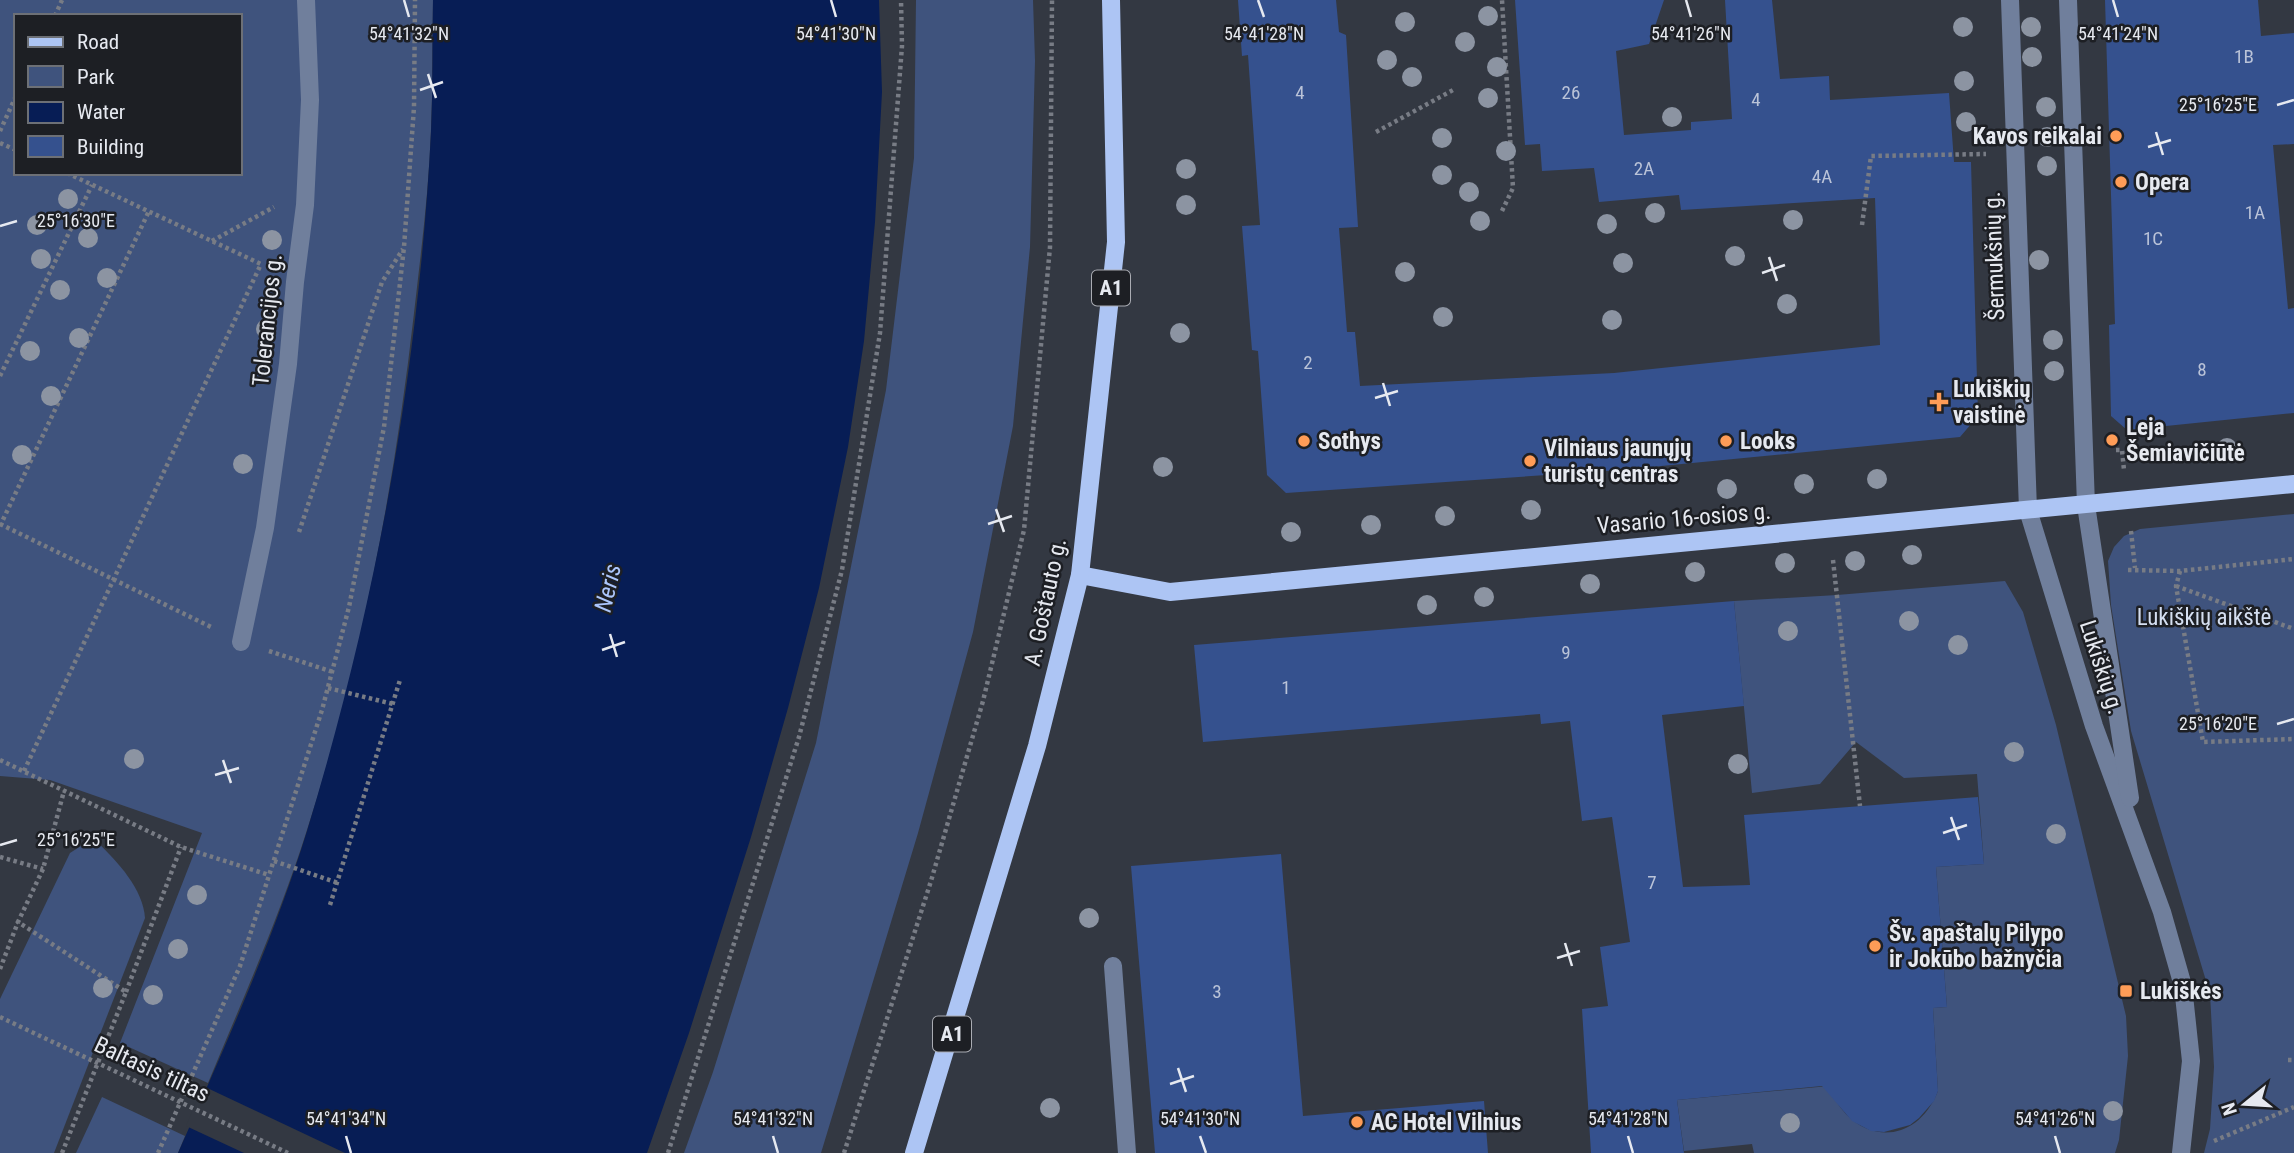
<svg xmlns="http://www.w3.org/2000/svg" width="2294" height="1153" viewBox="0 0 2294 1153" font-family="'Roboto Condensed',sans-serif">
<style>
.green{fill:#3f537d;fill-rule:evenodd}
.water{fill:#071d55}
.pier{fill:#333842}
.building{fill:#35518e}
.lines{fill:none;stroke-linecap:round;stroke-linejoin:round}
.path{stroke:#787c85;stroke-width:4.5;stroke-dasharray:3.5 3.5;stroke-linecap:butt}
.minor{stroke:#707f9c;stroke-width:18}
.major{stroke:#adc5f4;stroke-width:18}
.path-bridge{stroke:#787c85;stroke-width:4.5;stroke-dasharray:3.5 3.5;stroke-linecap:butt}
.tree{fill:#8c94a2}
.ticks{fill:none;stroke:#e6e9f0;stroke-width:2.5}
.poi-dot{fill:#fe9c57;stroke:#1d1f24;stroke-width:2.5}
.labels{text-anchor:middle;stroke-width:5;stroke-linejoin:round;paint-order:stroke}
.number-label{font-size:19px;fill:#bac3d8}
.shield{fill:#1d1f24;stroke:#aaacb3;stroke-width:2}
.shield-label{font-size:21px;font-weight:bold;fill:#e6e9f0}
.poi-label{font-size:23px;font-weight:bold;fill:#e6e9f0;stroke:#1d1f24;text-anchor:start}
.street-label{font-size:23px;fill:#e6e9f0;stroke:#1d1f24}
.park-label{font-size:23px;fill:#d5dff1;stroke:#1d1f24}
.water-label{font-size:24px;font-style:italic;fill:#abc5fb;stroke:#1d1f24}
.ticks-label{font-size:18px;text-anchor:middle;fill:#e6e9f0;stroke:#1d1f24;stroke-width:5;stroke-linejoin:round;paint-order:stroke}
</style>
<rect width="100%" height="100%" fill="#333842"/>
<g class="green">
<path d="M0 0H433C432 43 433 86 431 129 429 190 421 252 414 313 394 489 361 664 306 833 279 918 242 1001 208 1083L120 1043 202 833 50 780 0 776ZM16 16H240V173H16Z"/>
<path d="M916 0H1033L1035 61 1030 247 1013 426 973 632 918 833 821 1153H684L713 1072 816 743 886 390 914 158Z"/>
<path d="M2294 514V1153H2204L2210 1129 2214 1067 2210 994 2131 731 2111 605 2108 561 2114 547 2124 536 2140 529Z"/>
<path d="M2005 581 2023 612 2056 725 2126 1016 2128 1056 2119 1140 2115 1153H1754L1752 1144 1684 1151 1677 1100 1829 1086C1850 1143 1914 1151 1938 1091L1933 1008 1947 1007 1936 867 1984 864 1977 774 1904 778 1856 742 1820 784 1752 793 1734 601 1837 595Z"/>
<path d="M97 842C118 862 143 889 145 918L54 1153H0V999L70 853 81 846Z"/>
<path d="M102 1097 185 1136 178 1153H76Z"/>
</g>
<path class="water" d="M433 0H879L882 92 875 222 864 341 848 447 819 588 788 708 751 837 689 1033 647 1153H178C224 1048 273 941 307 831 376 604 419 369 431 132 433 88 432 44 433 0Z"/>
<path class="pier" d="M203 1086 345 1153H244L186 1126Z"/>
<g class="building">
<path d="M1238 0H1336L1339 32 1346 35 1358 227 1339 228 1347 332H1355L1360 386 1614 373 1880 345 1875 198 1681 210 1679 195 1599 202 1594 168 1542 171 1540 144 1525 145 1515 0H1664L1649 44 1616 51 1624 135 1691 130V122L1732 119 1725 0H1772L1780 79 1829 76 1830 100 1949 93 1954 162H1971L1978 416 1960 437 1620 470 1286 493 1267 475 1258 351 1252 350 1242 226 1260 225 1248 55 1242 56Z"/>
<path d="M2105 0H2258L2261 36 2294 33V144L2273 145 2288 309 2294 308V413L2127 430 2111 416 2109 325 2115 324Z"/>
<path d="M1734 601 1744 706 1662 715 1683 887 1750 885 1744 815 1978 797 1984 864 1936 867 1947 1007 1933 1008 1938 1091 1934 1101 1919 1118 1910 1125 1884 1132 1871 1131 1852 1121 1822 1086 1677 1100 1684 1153H1591L1582 1009 1608 1006 1600 947 1630 942 1612 817 1582 821 1570 721 1541 724 1540 714 1203 742 1194 645Z"/>
<path d="M1281 854 1303 1116 1484 1101 1488 1153H1155L1131 866Z"/>
</g>
<g class="lines">
<g class="path">
<path d="M55 16 62 0"/>
<path d="M0 131 16 96"/>
<path d="M1376 132 1453 90"/>
<path d="M0 143 16 150"/>
<path d="M67 173 263 265"/>
<path d="M1502 211 1513 188 1502 0"/>
<path d="M1862 225 1871 156 1986 154"/>
<path d="M212 241 274 207"/>
<path d="M0 376 92 185"/>
<path d="M2116 450H2122L2124 470"/>
<path d="M0 524 213 628"/>
<path d="M0 526 149 211"/>
<path d="M2131 531 2135 568"/>
<path d="M299 532 382 282 403 249"/>
<path d="M1833 560 1860 806"/>
<path d="M2128 570 2180 571 2294 559"/>
<path d="M2180 571 2176 586 2203 742 2294 739"/>
<path d="M2176 586 2294 629"/>
<path d="M269 651 333 672"/>
<path d="M328 688 393 704"/>
<path d="M0 760 181 847 269 875"/>
<path d="M24 771 261 264"/>
<path d="M0 857 43 869"/>
<path d="M274 861 338 883"/>
<path d="M330 905 400 680"/>
<path d="M0 969 18 922"/>
<path d="M126 992 181 847"/>
<path d="M2288 1060H2294"/>
<path d="M2214 1141 2294 1107"/>
<path d="M62 1153 126 992 18 922 43 869 64 791"/>
<path d="M158 1153 240 966 322 710 349 607 384 427 404 247 414 107 415 0"/>
<path d="M668 1153 799 737 842 570 880 333 902 46 901 0"/>
<path d="M844 1153 931 881 983 701 1024 530 1050 247 1052 0"/>
</g>
<g class="minor">
<path d="M2010 0 2028 510 2094 726 2162 912 2183 986 2191 1061 2181 1153"/>
<path d="M2068 0 2086 505 2130 798"/>
<path d="M241 642 265 528 288 364 295 282 305 205 310 100 306 0"/>
<path d="M1113 966 1127 1153"/>
</g>
<g class="major">
<path d="M1080 575 1170 592 2294 484"/>
<path d="M914 1153 1037 746 1080 575 1116 242 1111 0"/>
</g>
<path class="path-bridge" d="M0 1017 288 1153"/>
</g>
<g class="tree">
<circle cx="1488" cy="16" r="10"/>
<circle cx="1405" cy="22" r="10"/>
<circle cx="1963" cy="27" r="10"/>
<circle cx="2031" cy="27" r="10"/>
<circle cx="1465" cy="42" r="10"/>
<circle cx="2032" cy="57" r="10"/>
<circle cx="1387" cy="60" r="10"/>
<circle cx="1497" cy="67" r="10"/>
<circle cx="1412" cy="77" r="10"/>
<circle cx="1964" cy="81" r="10"/>
<circle cx="1488" cy="98" r="10"/>
<circle cx="2046" cy="107" r="10"/>
<circle cx="1672" cy="117" r="10"/>
<circle cx="1966" cy="122" r="10"/>
<circle cx="2047" cy="137" r="10"/>
<circle cx="1442" cy="138" r="10"/>
<circle cx="1506" cy="151" r="10"/>
<circle cx="2047" cy="166" r="10"/>
<circle cx="1186" cy="169" r="10"/>
<circle cx="1442" cy="175" r="10"/>
<circle cx="1469" cy="192" r="10"/>
<circle cx="68" cy="199" r="10"/>
<circle cx="1186" cy="205" r="10"/>
<circle cx="1655" cy="213" r="10"/>
<circle cx="1793" cy="220" r="10"/>
<circle cx="1480" cy="221" r="10"/>
<circle cx="1607" cy="224" r="10"/>
<circle cx="37" cy="225" r="10"/>
<circle cx="88" cy="238" r="10"/>
<circle cx="272" cy="240" r="10"/>
<circle cx="1735" cy="256" r="10"/>
<circle cx="41" cy="259" r="10"/>
<circle cx="2039" cy="260" r="10"/>
<circle cx="1623" cy="263" r="10"/>
<circle cx="1405" cy="272" r="10"/>
<circle cx="107" cy="278" r="10"/>
<circle cx="60" cy="290" r="10"/>
<circle cx="1787" cy="304" r="10"/>
<circle cx="1443" cy="317" r="10"/>
<circle cx="1612" cy="320" r="10"/>
<circle cx="266" cy="329" r="10"/>
<circle cx="1180" cy="333" r="10"/>
<circle cx="79" cy="338" r="10"/>
<circle cx="2053" cy="340" r="10"/>
<circle cx="30" cy="351" r="10"/>
<circle cx="2054" cy="371" r="10"/>
<circle cx="51" cy="396" r="10"/>
<circle cx="2227" cy="448" r="10"/>
<circle cx="22" cy="455" r="10"/>
<circle cx="243" cy="464" r="10"/>
<circle cx="1163" cy="467" r="10"/>
<circle cx="1877" cy="479" r="10"/>
<circle cx="1804" cy="484" r="10"/>
<circle cx="1727" cy="489" r="10"/>
<circle cx="1531" cy="510" r="10"/>
<circle cx="1445" cy="516" r="10"/>
<circle cx="1371" cy="525" r="10"/>
<circle cx="1291" cy="532" r="10"/>
<circle cx="1912" cy="555" r="10"/>
<circle cx="1855" cy="561" r="10"/>
<circle cx="1785" cy="563" r="10"/>
<circle cx="1695" cy="572" r="10"/>
<circle cx="1590" cy="584" r="10"/>
<circle cx="1484" cy="597" r="10"/>
<circle cx="1427" cy="605" r="10"/>
<circle cx="1909" cy="621" r="10"/>
<circle cx="1788" cy="631" r="10"/>
<circle cx="1958" cy="645" r="10"/>
<circle cx="2014" cy="752" r="10"/>
<circle cx="134" cy="759" r="10"/>
<circle cx="1738" cy="764" r="10"/>
<circle cx="2056" cy="834" r="10"/>
<circle cx="197" cy="895" r="10"/>
<circle cx="1089" cy="918" r="10"/>
<circle cx="178" cy="949" r="10"/>
<circle cx="103" cy="988" r="10"/>
<circle cx="153" cy="995" r="10"/>
<circle cx="1050" cy="1108" r="10"/>
<circle cx="2113" cy="1111" r="10"/>
<circle cx="1790" cy="1123" r="10"/>
</g>
<path class="ticks" d="M404 0 409 17M831 0 836 17M1258 0 1264 17M1686 0 1691 17M2113 0 2118 17M428 74 436 98M420 90 443 82M2277 105 2294 100M2156 132 2163 155M2148 147 2171 140M0 226 17 221M1769 257 1777 281M1762 273 1785 265M1383 383 1390 406M1375 398 1398 391M996 509 1004 532M988 524 1012 516M610 634 617 657M602 650 625 642M2277 724 2294 719M223 760 231 783M215 775 239 768M1951 817 1959 840M1943 833 1967 825M0 845 17 840M1565 943 1572 966M1557 958 1580 951M1178 1068 1186 1092M1170 1084 1194 1076M346 1136 351 1153M773 1136 778 1153M1200 1136 1206 1153M1628 1136 1633 1153M2055 1136 2060 1153"/>
<g class="poi-dot">
<circle cx="2116" cy="136" r="7"/>
<circle cx="2121" cy="182" r="7"/>
<path d="M1935.5 391.5h7v7h7v7h-7v7h-7v-7h-7v-7h7z"/>
<circle cx="2112" cy="440" r="7"/>
<circle cx="1304" cy="441" r="7"/>
<circle cx="1726" cy="441" r="7"/>
<circle cx="1530" cy="461" r="7"/>
<circle cx="1875" cy="946" r="7"/>
<rect x="2119" y="984" width="14" height="14" rx="3.5"/>
<circle cx="1357" cy="1122" r="7"/>
</g>
<g class="labels">
<g class="number-label">
<text x="2244" y="63">1B</text>
<text x="1300" y="99">4</text>
<text x="1571" y="99">26</text>
<text x="1756" y="106">4</text>
<text x="1644" y="175">2A</text>
<text x="1822" y="183">4A</text>
<text x="2255" y="219">1A</text>
<text x="2153" y="245">1C</text>
<text x="1308" y="369">2</text>
<text x="2202" y="376">8</text>
<text x="1566" y="659">9</text>
<text x="1286" y="694">1</text>
<text x="1652" y="889">7</text>
<text x="1217" y="998">3</text>
</g>
<g class="shield">
<rect x="1092" y="270.5" width="38" height="35" rx="5"/>
<rect x="933" y="1016.5" width="38" height="35" rx="5"/>
</g>
<g class="shield-label">
<text x="1111" y="295">A1</text>
<text x="952" y="1041">A1</text>
</g>
<g class="poi-label">
<text x="2102" y="144" text-anchor="end">Kavos reikalai</text>
<text x="2135" y="190">Opera</text>
<text x="1953" y="397">Lukiškių<tspan x="1953" dy="26">vaistinė</tspan></text>
<text x="2126" y="435">Leja<tspan x="2126" dy="26">Šemiavičiūtė</tspan></text>
<text x="1318" y="449">Sothys</text>
<text x="1740" y="449">Looks</text>
<text x="1544" y="456">Vilniaus jaunųjų<tspan x="1544" dy="26">turistų centras</tspan></text>
<text x="1889" y="941">Šv. apaštalų Pilypo<tspan x="1889" dy="26">ir Jokūbo bažnyčia</tspan></text>
<text x="2140" y="999">Lukiškės</text>
<text x="1371" y="1130">AC Hotel Vilnius</text>
</g>
<g class="street-label">
<text transform="translate(1994 256) rotate(-92)" y="8">Šermukšnių g.</text>
<text transform="translate(267 320) rotate(-84)" y="8">Tolerancijos g.</text>
<text transform="translate(1684 518) rotate(-5)" y="8">Vasario 16-osios g.</text>
<text transform="translate(1045 602) rotate(-78)" y="8">A. Goštauto g.</text>
<text transform="translate(2102 667) rotate(72)" y="8">Lukiškių g.</text>
<text transform="translate(152 1069) rotate(25)" y="8">Baltasis tiltas</text>
</g>
<g class="park-label">
<text x="2204" y="625">Lukiškių aikštė</text>
</g>
<g class="water-label">
<text transform="translate(608 588) rotate(-77)" y="8">Neris</text>
</g>
</g>
<g class="ticks-label">
<text x="409" y="40">54°41'32"N</text>
<text x="836" y="40">54°41'30"N</text>
<text x="1264" y="40">54°41'28"N</text>
<text x="1691" y="40">54°41'26"N</text>
<text x="2118" y="40">54°41'24"N</text>
<text x="2218" y="111">25°16'25"E</text>
<text x="76" y="227">25°16'30"E</text>
<text x="2218" y="730">25°16'20"E</text>
<text x="76" y="846">25°16'25"E</text>
<text x="346" y="1125">54°41'34"N</text>
<text x="773" y="1125">54°41'32"N</text>
<text x="1200" y="1125">54°41'30"N</text>
<text x="1628" y="1125">54°41'28"N</text>
<text x="2055" y="1125">54°41'26"N</text>
</g>
<rect x="14" y="14" width="228" height="161" fill="#1d1f24" stroke="#6d7076" stroke-width="2"/>
<rect x="28" y="37" width="35" height="10" fill="#adc5f4" stroke="#6d7076" stroke-width="2"/>
<text x="77" y="49" font-size="21" fill="#e6e9f0">Road</text>
<rect x="28" y="66" width="35" height="21" fill="#3f537d" stroke="#6d7076" stroke-width="2"/>
<text x="77" y="84" font-size="21" fill="#e6e9f0">Park</text>
<rect x="28" y="102" width="35" height="21" fill="#071d55" stroke="#6d7076" stroke-width="2"/>
<text x="77" y="119" font-size="21" fill="#e6e9f0">Water</text>
<rect x="28" y="136" width="35" height="21" fill="#35518e" stroke="#6d7076" stroke-width="2"/>
<text x="77" y="154" font-size="21" fill="#e6e9f0">Building</text>
<g transform="translate(2245 1104) rotate(252)" stroke="#1d1f24" stroke-width="5" paint-order="stroke">
<path d="M0-5L12 26L0 18L-12 26Z" fill="#e6e9f0"/>
<text y="-10" font-size="19" font-weight="bold" text-anchor="middle" fill="#e6e9f0">N</text>
</g>
</svg>
